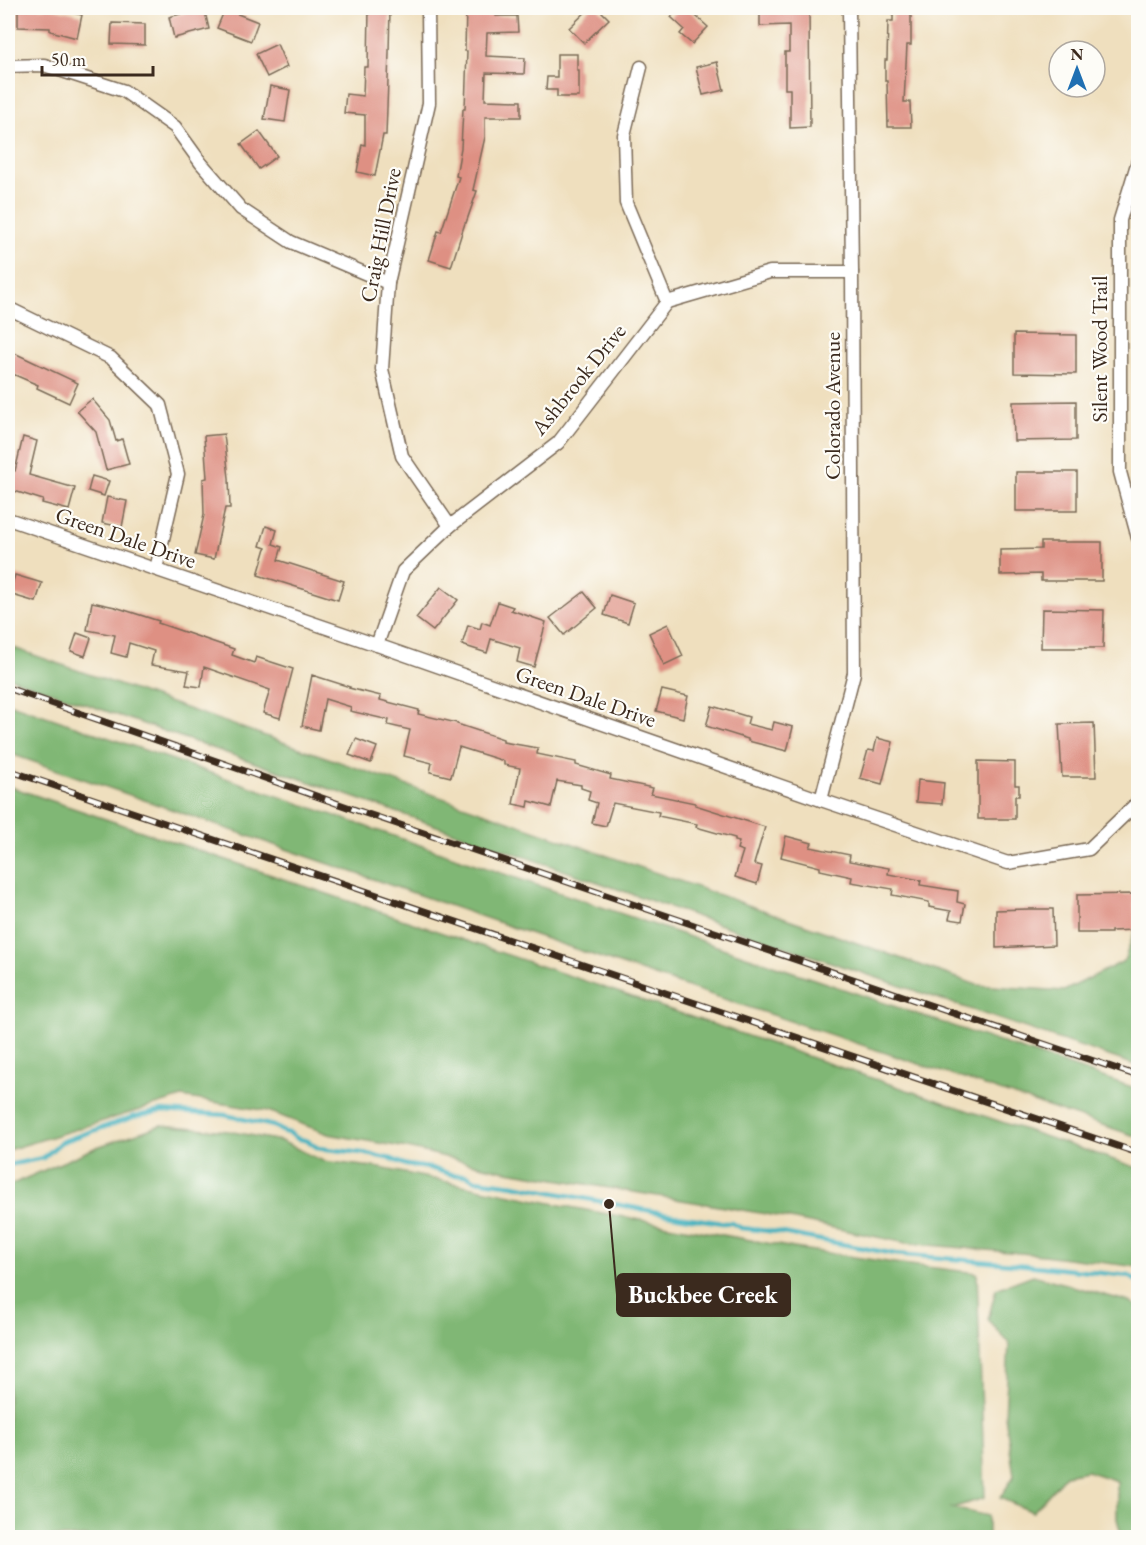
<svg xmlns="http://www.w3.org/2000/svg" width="1146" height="1545" viewBox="0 0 1146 1545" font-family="'EB Garamond',serif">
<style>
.forest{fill:#80b774;stroke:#5e7049;stroke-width:1.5}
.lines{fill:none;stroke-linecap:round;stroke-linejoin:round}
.stream{stroke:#44b2bf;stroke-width:4.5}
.building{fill:#de9083}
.minor-casing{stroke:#7a6956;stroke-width:15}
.minor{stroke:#fff;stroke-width:12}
.rail-casing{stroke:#3b2a1e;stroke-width:7}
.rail{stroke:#fdfcf7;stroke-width:4.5;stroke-dasharray:14;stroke-linecap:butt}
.labels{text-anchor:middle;stroke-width:4.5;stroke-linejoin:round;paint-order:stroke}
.street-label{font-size:22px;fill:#3b2a1e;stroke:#fdfcf7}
.leader{fill:none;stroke:#3b2a1e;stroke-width:2}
.callout-dot{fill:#3b2a1e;stroke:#fdfcf7;stroke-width:2}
.callout{fill:#3b2a1e;stroke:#3b2a1e;stroke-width:2}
.callout-label{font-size:24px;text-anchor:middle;font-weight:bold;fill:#fff}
</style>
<rect width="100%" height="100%" fill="#fdfcf7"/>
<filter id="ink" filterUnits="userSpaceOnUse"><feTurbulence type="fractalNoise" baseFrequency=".0167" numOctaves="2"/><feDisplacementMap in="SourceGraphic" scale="12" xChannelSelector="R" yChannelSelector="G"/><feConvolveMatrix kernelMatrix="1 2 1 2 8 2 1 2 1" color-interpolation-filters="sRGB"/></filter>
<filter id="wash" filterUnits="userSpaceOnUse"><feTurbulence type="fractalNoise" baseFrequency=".008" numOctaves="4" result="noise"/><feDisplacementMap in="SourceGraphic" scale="24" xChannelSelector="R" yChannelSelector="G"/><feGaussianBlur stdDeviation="1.35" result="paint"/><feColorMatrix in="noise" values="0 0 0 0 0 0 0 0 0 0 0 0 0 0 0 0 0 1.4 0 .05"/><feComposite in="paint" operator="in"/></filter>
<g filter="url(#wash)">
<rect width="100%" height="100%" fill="#efdfbe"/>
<g class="forest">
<path d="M8 646 977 985 1064 991 1124 961 1137 924 1138 929V1066L724 926 8 677Z"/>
<path d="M8 703 469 862 1138 1089V1137L610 961 8 753Z"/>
<path d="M8 786 1138 1168V1267L1043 1255 906 1243 766 1214 501 1170 407 1148 328 1134 268 1111 182 1097 8 1150Z"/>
<path d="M161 1125 228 1131 281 1141 323 1161 380 1168 575 1208 794 1248 901 1264 977 1273 985 1498 952 1508 988 1516V1537H8V1186L97 1147Z"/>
<path d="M1033 1275 1133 1303 1138 1307V1537H1122L1117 1519V1481L1087 1471 1066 1475 1033 1512 1000 1498 1014 1476 1005 1416 1009 1343 988 1320 996 1289Z"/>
</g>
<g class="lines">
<path class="stream" d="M8 1165 43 1158 61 1142 133 1117 162 1111 225 1115 274 1126 284 1132 290 1133 296 1138 308 1141 318 1148 362 1153 392 1159 406 1165 430 1168 454 1175H467L475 1180 514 1185 678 1216 722 1223H732L741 1228 777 1232 895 1254 1025 1265 1129 1276 1138 1282"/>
</g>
<g id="blocks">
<g class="building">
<path d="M18 8H52L82 15 77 38 50 31V28L18 27Z"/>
<path d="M369 8H390L389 53 386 135H383L375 176 357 172 362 144 365 145V115L344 113 346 94 363 96 364 67H368Z"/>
<path d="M466 8H496V16H517L518 32 487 33 486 56 525 58 524 74 486 73 485 100 521 101V117H485V137L473 190 477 191 466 223H465L451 267 429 260 438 231 441 232 459 177 456 176 461 148 463 109H465L467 51H465Z"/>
<path d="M590 8H598L609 19 584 43 569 28Z"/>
<path d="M680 8H687L708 27 692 44 680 34 684 29 671 17Z"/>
<path d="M784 8H809L810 127 790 128V89H785V52H789V25L760 26V11L784 10Z"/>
<path d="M225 9 258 22 251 41 217 28Z"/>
<path d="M195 10 196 14 205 12 209 29 174 38 169 17Z"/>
<path d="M893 11H911V45H907L904 102H910L911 127H888L887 81H885V60H887L888 21H893Z"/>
<path d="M112 23 145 24V45L111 44Z"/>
<path d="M277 44 287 67 267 77 256 54Z"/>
<path d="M557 54H577V70H579V97H557V90H546L547 77H557Z"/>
<path d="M717 62 724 90 703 95 696 67Z"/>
<path d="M270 86 290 90 285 122 264 119Z"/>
<path d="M259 131 277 156 259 169 241 144Z"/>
<path d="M1014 334 1076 335V374L1014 373Z"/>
<path d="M8 350 78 383 69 403 37 388 38 385 8 372Z"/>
<path d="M92 399 110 420 116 441 122 439 129 464 106 470 96 432 77 411Z"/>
<path d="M1076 401V440L1014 441 1013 402Z"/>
<path d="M224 434 229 478 230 508H225L214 559 195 555 204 515 203 479 207 478 204 436Z"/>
<path d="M23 437 37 441 29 475 75 488 69 510 42 503 43 500 8 489 13 471H15Z"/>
<rect x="1016" y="472" width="61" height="39"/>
<path d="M92 476 109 481 104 496 88 491Z"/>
<path d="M107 497 127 501 122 527 102 523Z"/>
<path d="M266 526 277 530 273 544 282 547 278 560 344 581 338 600 258 575 266 548 260 546Z"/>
<path d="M1041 542H1102V581H1041V574L1000 575V550L1041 549Z"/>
<path d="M15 575 42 583 36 602 9 594Z"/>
<path d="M441 587 458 600 433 631 416 618Z"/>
<path d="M584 592 597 608 564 635 550 618Z"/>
<path d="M610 595 634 603 628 623 604 615Z"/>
<path d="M92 602 115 607 159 621 158 623 234 649 232 655 254 663 256 657 293 669 280 718 263 713 270 690 204 667 201 687 186 685 189 671 151 665 154 651 129 643 126 657 111 653 115 635 87 630Z"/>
<path d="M498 602 513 607 511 610 546 622 534 667 517 662 520 648 491 639 487 653 462 645 468 625 480 629 482 622 490 625Z"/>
<path d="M1042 609 1104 610 1103 648H1041Z"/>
<path d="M668 624 683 656 664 665 649 633Z"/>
<path d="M77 633 91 638 85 656 71 651Z"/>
<path d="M312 675 350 687 349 688 381 696 380 700 419 710 418 714 457 723V724L503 739V742L538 748 537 754 576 762V765L611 775 610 779 653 788 651 794 695 803V805L765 827 754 864 762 866 757 884 735 877 743 851 737 849 739 842 735 841V838L696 827 697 824 658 816 659 812 613 803 606 826 592 823 597 803 588 800 590 791 581 788V785L557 781 551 807 529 801 528 807 513 804 520 768 504 765V761L459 747 451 777 430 772 432 763 404 756 410 730 388 725 389 720 350 711 351 707 325 699 319 730 302 726Z"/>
<path d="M662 690 688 696 683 718 656 711Z"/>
<path d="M712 706 749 717 747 724 772 730 774 722 793 727 787 751 748 741V739L706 726Z"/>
<path d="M1094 723 1096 777H1062L1059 724Z"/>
<path d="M877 738 893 742 882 784 860 778 868 750 874 751Z"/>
<path d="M356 739 377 747 371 763 349 755Z"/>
<path d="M978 761 1015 762V785H1019V796H1015V819H978Z"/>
<path d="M918 780 944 783 942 804 916 802Z"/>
<path d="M786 836 812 843 810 847 850 855 849 861 889 868 888 874 921 880 920 885 958 891 957 902 965 904 962 921 949 919 951 911 929 907V902L892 895 893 889 851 882 852 877 820 870V867L781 857Z"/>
<path d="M1134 894 1135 930 1111 931V933H1077V895Z"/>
<path d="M1029 909H1053L1054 945 996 948V910Z"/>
</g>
</g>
</g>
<g filter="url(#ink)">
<use href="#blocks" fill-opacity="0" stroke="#7a6956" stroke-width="1.5"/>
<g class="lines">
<defs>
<g id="minor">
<path d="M428 8 429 103 388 283 382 369 402 456 450 526"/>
<path d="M8 66 44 65 124 91 175 127 201 163 241 209 291 242 388 283"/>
<path d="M641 67 624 135 626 203 667 302"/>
<path d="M1138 161 1120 220V472L1138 538"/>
<path d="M8 308 111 358 160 405 178 474 156 569"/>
<path d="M8 519 377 645 821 800 1008 863 1089 849 1138 802"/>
<path d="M377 645 403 571 450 526 558 443 667 302 770 272H852"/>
<path d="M821 800 854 673 852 272 849 8"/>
</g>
</defs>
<use href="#minor" class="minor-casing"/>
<use href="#minor" class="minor"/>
<defs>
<g id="rail">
<path d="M8 688 356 810 1138 1076"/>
<path d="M8 770 1138 1153"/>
</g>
</defs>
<use href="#rail" class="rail-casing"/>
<use href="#rail" class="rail"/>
</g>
</g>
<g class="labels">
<g class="street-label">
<text transform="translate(380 235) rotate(-79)" y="8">Craig Hill Drive</text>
<text transform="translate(1099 349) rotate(-90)" y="8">Silent Wood Trail</text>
<text transform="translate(578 379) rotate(-51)" y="8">Ashbrook Drive</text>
<text transform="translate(832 406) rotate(-90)" y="8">Colorado Avenue</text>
<text transform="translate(126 537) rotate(19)" y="8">Green Dale Drive</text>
<text transform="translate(586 696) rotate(19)" y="8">Green Dale Drive</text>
</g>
</g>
<path class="leader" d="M609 1204L617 1295"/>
<circle class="callout-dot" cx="609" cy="1204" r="6"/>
<rect class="callout" x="617" y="1274" width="173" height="42" rx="6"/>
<g class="callout-label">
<text x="703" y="1303">Buckbee Creek</text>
</g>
<rect width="1146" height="1545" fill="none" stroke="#fdfcf7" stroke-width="30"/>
<g transform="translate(1077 69)"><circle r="28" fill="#fdfcf7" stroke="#afa8a0" stroke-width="1.5"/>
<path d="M0-4.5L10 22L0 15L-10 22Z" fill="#1f6fb2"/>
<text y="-9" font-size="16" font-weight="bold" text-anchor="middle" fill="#3b2a1e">N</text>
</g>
<path d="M42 66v9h111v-9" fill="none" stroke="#3b2a1e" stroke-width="3"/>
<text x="51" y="66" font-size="18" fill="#3b2a1e" stroke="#fdfcf7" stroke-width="4.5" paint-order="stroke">50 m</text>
</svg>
